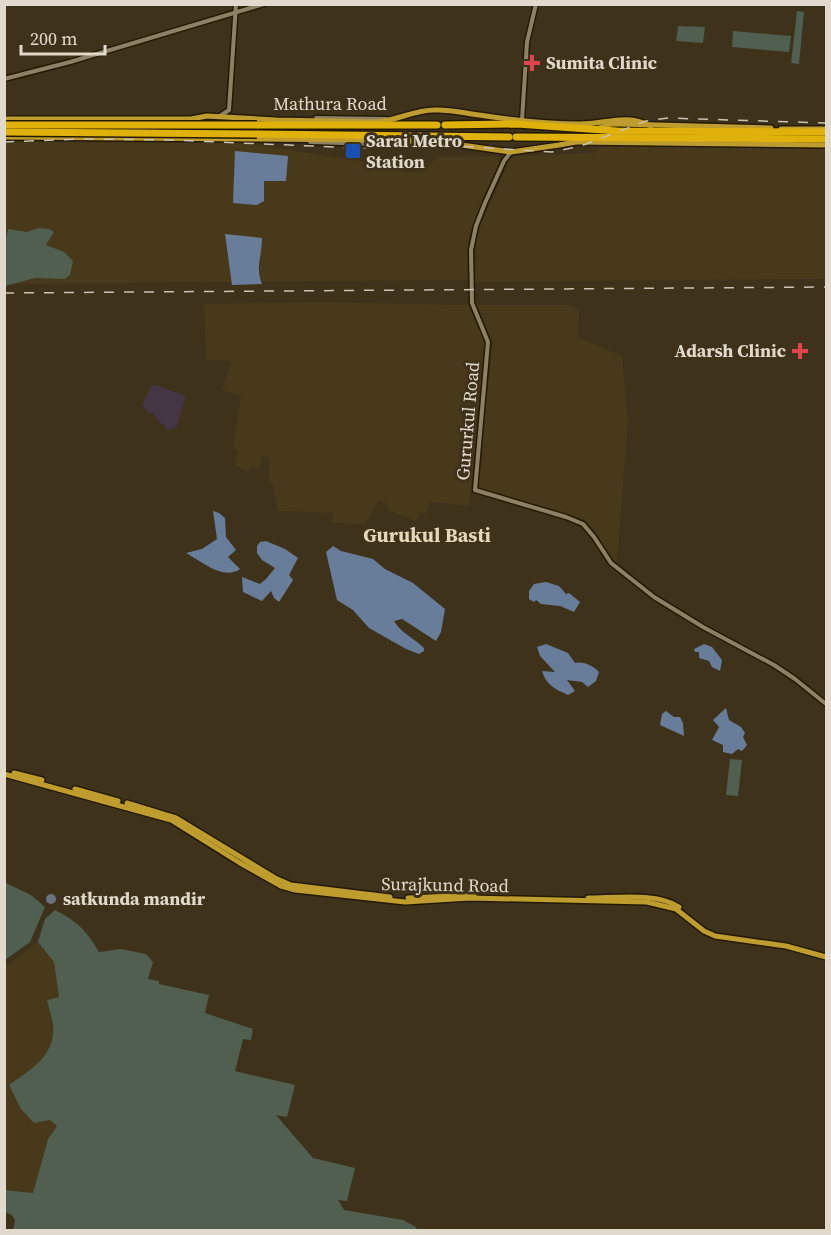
<svg xmlns="http://www.w3.org/2000/svg" width="831" height="1235" viewBox="0 0 831 1235" font-family="'Source Serif 4',serif">
<style>
.built{fill:#473919}
.education{fill:#443645}
.green{fill:#505f4f}
.water{fill:#687d9a}
.lines{fill:none;stroke-linecap:round;stroke-linejoin:round}
.minor-casing{stroke:#241a03;stroke-width:7}
.major-casing{stroke:#241a03;stroke-width:8}
.highway-casing{stroke:#241a03;stroke-width:10}
.minor{stroke:#8d8065;stroke-width:4}
.major{stroke:#be9d2e;stroke-width:5}
.highway{stroke:#dfb10a;stroke-width:7}
.rail{stroke:#cac2b3;stroke-width:1.5;stroke-dasharray:10 10;stroke-linecap:butt}
.highway-bridge-casing{stroke:#241a03;stroke-width:10;stroke-linecap:butt}
.highway-bridge{stroke:#dfb10a;stroke-width:7}
.health-dot{fill:#e0444e;stroke:#3e321a;stroke-width:2}
.transit-dot{fill:#1a4fb4;stroke:#3e321a;stroke-width:2}
.worship-dot{fill:#6b7280;stroke:#3e321a;stroke-width:2}
.labels{text-anchor:middle;stroke-width:6;stroke-linejoin:round;paint-order:stroke}
.poi-label{font-size:18px;font-weight:bold;fill:#e1dacc;stroke:#3e321a;text-anchor:start}
.street-label{font-size:18px;fill:#e1dacc;stroke:#3e321a}
.neighbourhood-label{font-size:20px;font-weight:bold;fill:#e6d7ba;stroke:#3e321a}
</style>
<rect width="100%" height="100%" fill="#3e321a"/>
<g class="built">
<path d="M4 142 243 143 362 161 391 170 421 173 438 157 499 156 500 162 469 236 467 280 5 284Z"/>
<path d="M624 142 826 144V279L475 282 477 233 510 159 515 156 595 153 601 146Z"/>
<path d="M322 302 468 305 486 344 469 506 430 502 426 513H421L416 521 386 510 388 505 379 500 364 525 331 522 334 513 278 511 274 493V485L269 482V458L262 456 259 469 251 466 248 472 234 465 238 450 233 449 241 396 222 390 232 361 206 360 204 304Z"/>
<path d="M477 305H568L579 310 578 338 622 356 628 422 617 562 611 557 591 526 584 519 477 488 493 342Z"/>
<path d="M38 942 54 962 59 997 47 1000 53 1032 49 1049 42 1061 9 1085 45 1122 50 1120 57 1126 48 1139 33 1193 5 1190V967Z"/>
</g>
<path class="education" d="M155 385 186 396 176 429 172 427 171 431 164 428 165 425 160 423 152 412 150 414 142 406 151 386Z"/>
<g class="green">
<path d="M797 11 804 12 799 64 791 63Z"/>
<path d="M678 26 705 27 703 43 676 41Z"/>
<path d="M733 31 791 36 789 52 732 47Z"/>
<path d="M38 228 49 229 54 232 46 245 64 252 73 261 70 275 65 279 35 278 5 286 4 247 8 229 27 232Z"/>
<path d="M730 759 742 760 738 796 726 795Z"/>
<path d="M4 882 31 895 45 907 30 942 5 960Z"/>
<path d="M55 910C78 922 86 930 99 952L121 949 146 954 153 962 148 979 159 981V984L209 995 205 1013 253 1029 251 1040 243 1039 235 1071 295 1085 287 1117 276 1115 313 1158 355 1168 347 1201 338 1200 344 1210 403 1220 416 1227 417 1230H13L15 1220 12 1215 5 1212V1190L33 1193 48 1139 57 1126 50 1120 34 1123 21 1109 9 1085C28 1071 51 1059 53 1033 54 1022 49 1010 47 1000L59 997 54 962 38 942 45 919Z"/>
</g>
<g class="water">
<path d="M235 151 288 156 286 181H264V201L257 205 233 203Z"/>
<path d="M225 234 262 238C262 256 255 268 262 284L232 285Z"/>
<path d="M213 511 219 513 225 518 226 537 236 550 228 557 240 569C224 581 201 561 186 553L202 549 217 539Z"/>
<path d="M266 541 285 549 298 558 289 575 293 580 279 602 274 598 271 591 262 601 243 592 242 577 260 584 266 579 275 568 262 560 257 553V546L260 542Z"/>
<path d="M333 546 341 551 373 559 385 569 413 583 445 609 441 632 436 641 402 619 394 621C401 633 414 638 424 648V651L419 654 406 649 369 628 353 610 337 600 326 552Z"/>
<path d="M546 582 559 586 566 594 569 593 580 602 574 612 560 606 541 604 536 600 534 602 529 599V591L534 584Z"/>
<path d="M546 644 568 653 575 663C584 661 593 666 599 672L596 681 588 687 582 682 567 680 575 691 568 695C555 689 546 685 542 671L555 672 540 656 537 647Z"/>
<path d="M704 644 712 647 722 660 720 671 712 667 709 661 699 658V652H695L694 649Z"/>
<path d="M726 708 729 720 741 727 745 733 743 737 747 745 742 751 738 749 732 754 723 752V745L712 740 719 727 713 720Z"/>
<path d="M666 711 674 717H680L683 723 684 736 660 725 662 714Z"/>
</g>
<g class="lines">
<defs>
<g id="minor">
<path d="M4 79 70 62 264 4"/>
<path d="M220 116 229 110 236 4"/>
<path d="M316 118 386 119"/>
<path d="M522 120 527 42 536 4"/>
<path d="M310 142 413 145 419 142"/>
<path d="M511 152 504 161 485 203 476 226 471 250 472 303 488 342 475 490 566 517 583 524 594 537 611 563 654 597 703 627 774 665 795 679 826 704"/>
</g>
<g id="major">
<path d="M4 119H191L207 116 276 120 376 122C396 121 414 110 434 110 449 109 464 113 479 115 512 120 547 124 580 124 606 124 626 113 651 126"/>
<path d="M596 129 611 124H620L771 128"/>
<path d="M781 129H826"/>
<path d="M4 137 377 140 447 143 511 152 559 145 576 142 582 138"/>
<path d="M576 142 826 145"/>
<path d="M14 773 42 780"/>
<path d="M4 774 171 820 240 863 281 886 295 890 405 902 470 898 647 902 676 909 704 931 715 936 786 946 826 957"/>
<path d="M75 789 118 801"/>
<path d="M127 803 176 818 275 878 291 885 390 897"/>
<path d="M408 898 474 895"/>
<path d="M588 898C614 898 657 892 679 907"/>
</g>
<g id="highway">
<path d="M257 125H437"/>
<path d="M445 125 517 124 617 131 826 132"/>
<path d="M257 134 509 137"/>
<path d="M516 137 826 139"/>
</g>
</defs>
<use href="#minor" class="minor-casing"/>
<use href="#major" class="major-casing"/>
<use href="#highway" class="highway-casing"/>
<use href="#minor" class="minor"/>
<use href="#major" class="major"/>
<use href="#highway" class="highway"/>
<g class="rail">
<path d="M4 142 83 139 170 140 358 148 456 146 552 152 581 146 646 121 668 118 826 123"/>
<path d="M4 293 826 287"/>
</g>
<defs>
<g id="highway-bridge">
<path d="M4 125H257"/>
<path d="M4 132 257 134"/>
</g>
</defs>
<use href="#highway-bridge" class="highway-bridge-casing"/>
<use href="#highway-bridge" class="highway-bridge"/>
</g>
<g class="health-dot">
<path d="M529 54h6v6h6v6h-6v6h-6v-6h-6v-6h6z"/>
<path d="M797 342h6v6h6v6h-6v6h-6v-6h-6v-6h6z"/>
</g>
<rect class="transit-dot" x="345" y="143" width="16" height="16" rx="3"/>
<circle class="worship-dot" cx="51" cy="899" r="6"/>
<g class="labels">
<g class="poi-label">
<text x="546" y="69">Sumita Clinic</text>
<text x="366" y="147">Sarai Metro<tspan x="366" dy="21">Station</tspan></text>
<text x="786" y="357" text-anchor="end">Adarsh Clinic</text>
<text x="63" y="905">satkunda mandir</text>
</g>
<g class="street-label">
<text x="330" y="110">Mathura Road</text>
<text transform="translate(468 421) rotate(-85)" y="6">Gururkul Road</text>
<text transform="translate(445 885) rotate(1)" y="6">Surajkund Road</text>
</g>
<g class="neighbourhood-label">
<text x="427" y="542">Gurukul Basti</text>
</g>
</g>
<rect width="831" height="1235" fill="none" stroke="#e1dacc" stroke-width="12"/>
<path d="M21 45v9h84v-9" fill="none" stroke="#e1dacc" stroke-width="3"/>
<text x="30" y="45" font-size="18" fill="#e1dacc" stroke="#3e321a" stroke-width="4.5" paint-order="stroke">200 m</text>
</svg>
